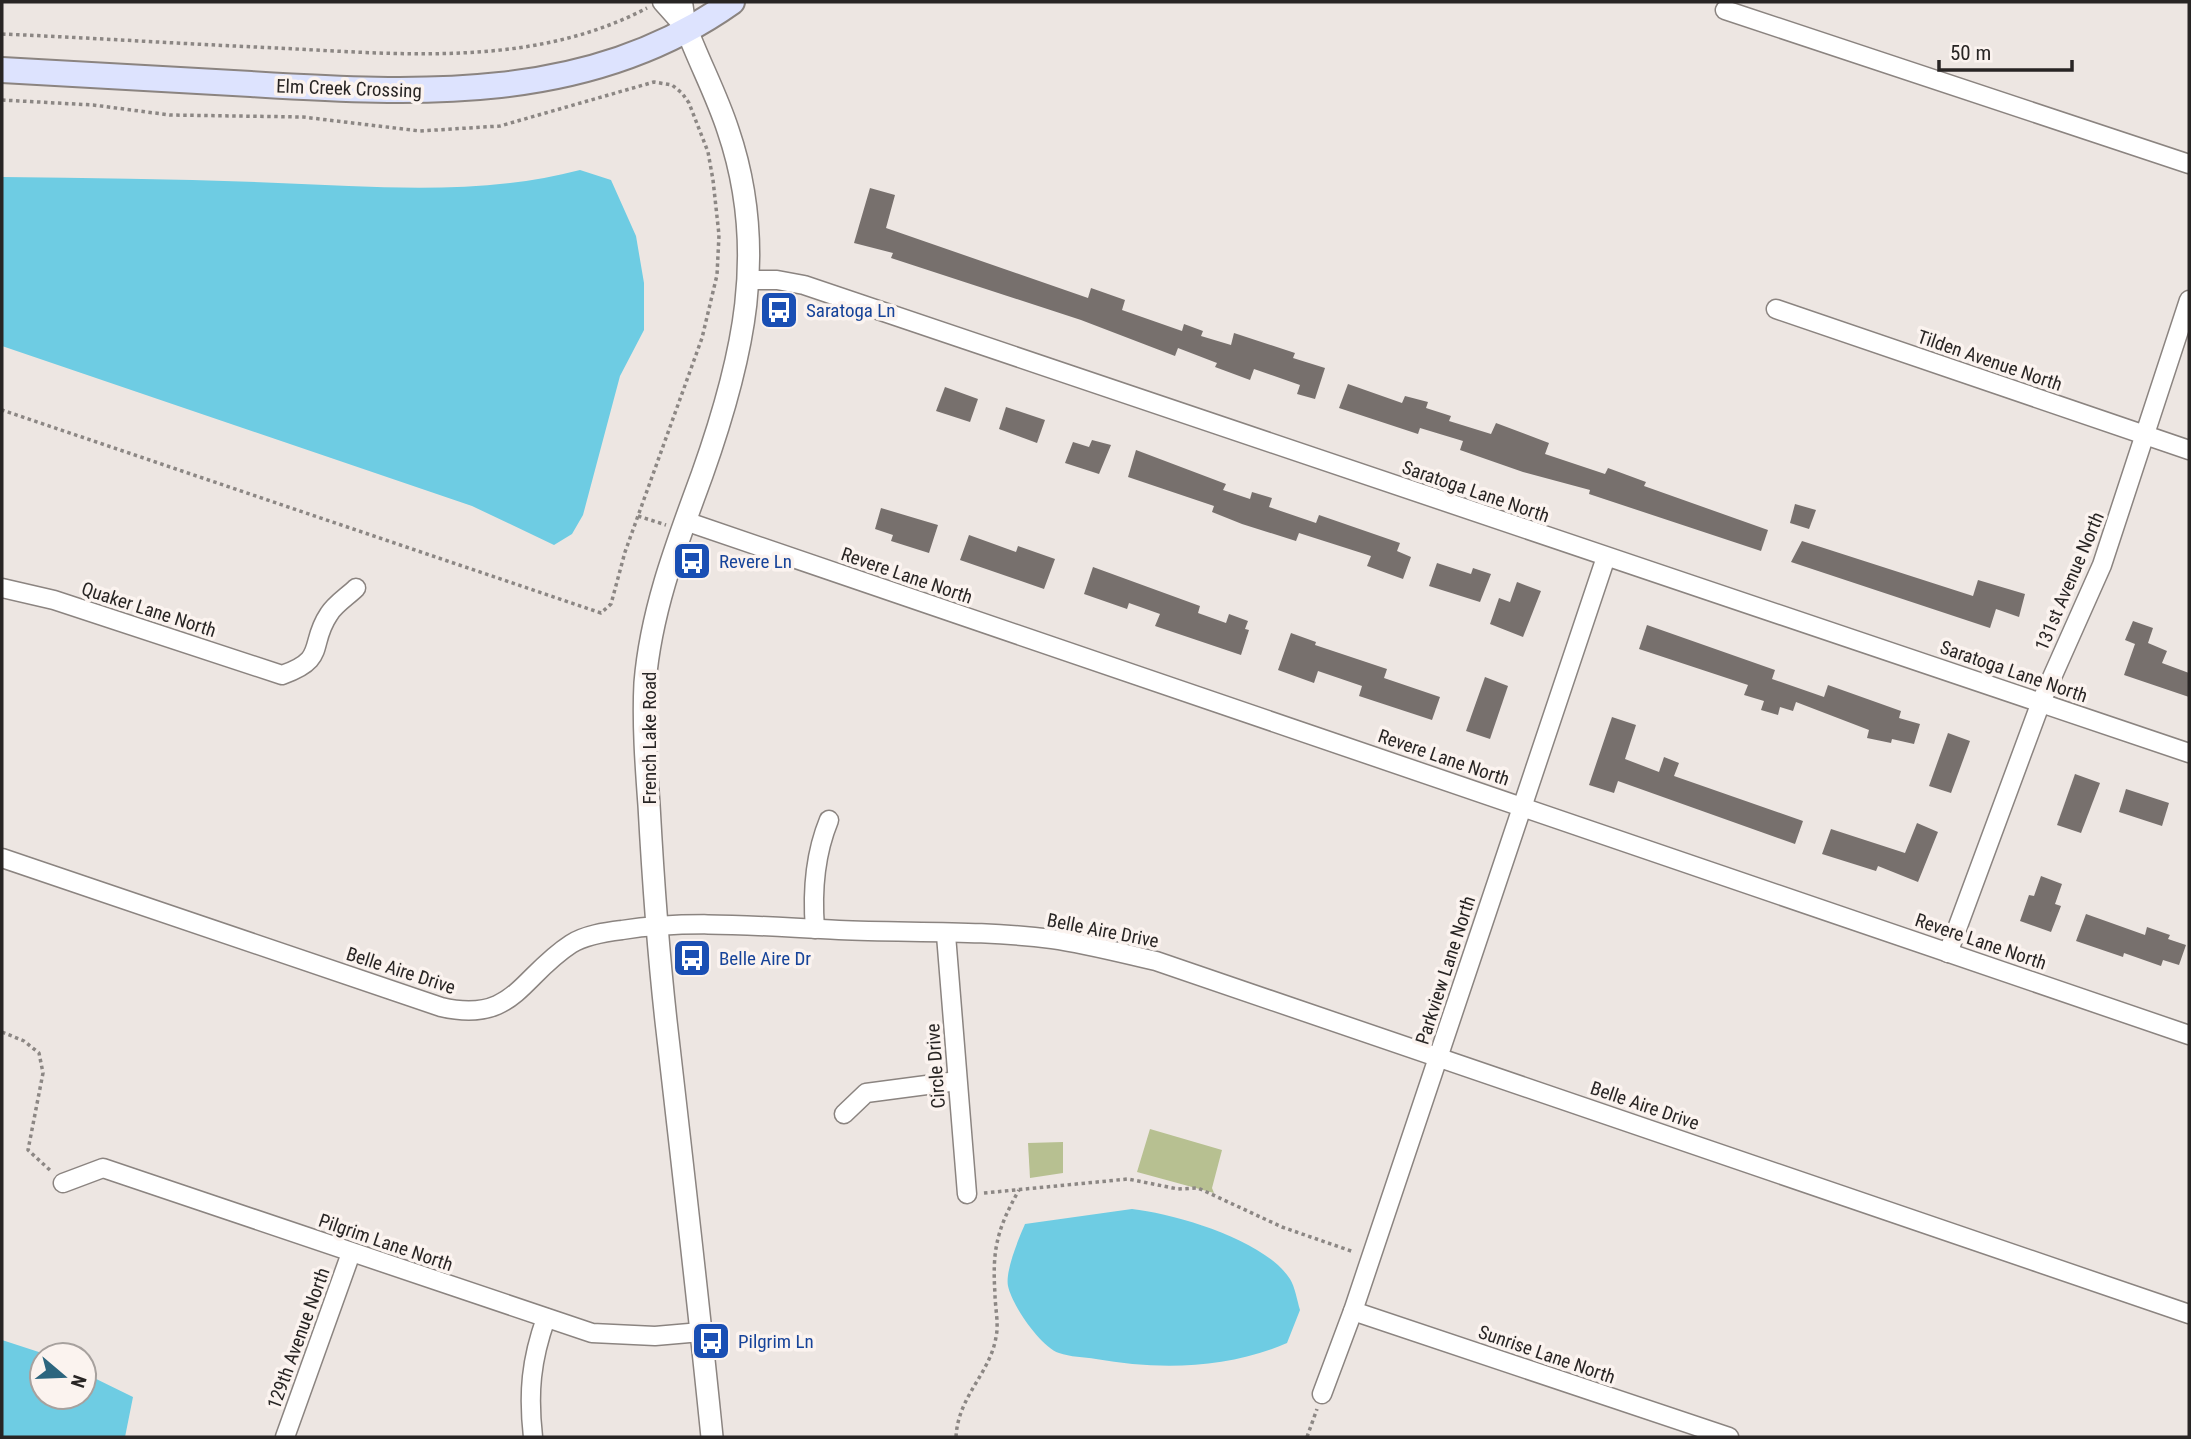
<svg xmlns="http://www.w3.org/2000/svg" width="2191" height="1439" viewBox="0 0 2191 1439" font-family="'Roboto Condensed',sans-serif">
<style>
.green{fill:#b7c091}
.water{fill:#6ecce3}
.building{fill:#77706d}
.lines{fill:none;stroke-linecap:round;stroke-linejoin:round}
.minor-casing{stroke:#8b8480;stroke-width:21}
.tertiary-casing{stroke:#8b8480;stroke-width:24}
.secondary-casing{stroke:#8b8480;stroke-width:28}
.path{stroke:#8c8784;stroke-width:3.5;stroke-dasharray:3.5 3.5;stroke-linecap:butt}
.minor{stroke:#fff;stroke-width:18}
.tertiary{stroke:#fff;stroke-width:21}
.secondary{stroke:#dde3fe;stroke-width:24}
.labels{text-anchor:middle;stroke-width:7;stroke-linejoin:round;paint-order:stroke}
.street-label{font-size:19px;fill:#282524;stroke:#fbf3ef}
.transit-label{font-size:19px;fill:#164399;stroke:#fbf3ef;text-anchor:start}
</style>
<rect width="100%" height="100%" fill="#ede6e2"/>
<g class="green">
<path d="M1150 1129 1222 1150 1212 1188 1214 1193 1137 1172Z"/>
<path d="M1063 1142V1173L1030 1178 1028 1143Z"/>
</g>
<g class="water">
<path d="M580 170 611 180 636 236 644 283V330L620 376 583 515 572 534 554 545 472 506 2 346V177C94 178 186 179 278 183 379 187 481 196 580 170Z"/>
<path d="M1132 1209C1176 1214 1265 1240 1290 1279 1295 1287 1297 1300 1300 1310L1287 1343C1227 1369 1159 1370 1096 1359 1084 1357 1070 1357 1059 1353 1040 1346 1012 1305 1008 1286 1005 1271 1019 1238 1025 1224Z"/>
<path d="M2 1340 48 1355H42V1397H84V1373L133 1397 125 1437H2Z"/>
</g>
<g class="building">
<path d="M870 188 895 195 886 228 1088 298 1091 288 1125 300 1122 310 1182 331 1184 324 1203 331 1201 336 1231 345 1234 333 1295 353 1293 358 1325 368 1315 399 1297 394 1300 385 1254 369 1250 380 1215 367 1217 363 1178 348 1175 356 1081 320 891 258 893 253 854 243Z"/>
<path d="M1348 384 1402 403 1405 396 1428 402 1426 408 1451 416 1449 421 1491 434 1496 423 1549 443 1545 454 1605 474 1608 468 1646 482 1644 486 1768 530 1761 551 1589 494 1590 490 1523 472 1460 450 1463 441 1420 428 1418 434 1339 408Z"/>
<path d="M945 387 978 399 970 422 936 411Z"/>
<path d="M1006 407 1045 420 1037 443 999 429Z"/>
<path d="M1092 440 1111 445 1099 474 1065 463 1073 442 1089 447Z"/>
<path d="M1136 450 1226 484 1223 490 1250 499 1252 492 1272 498 1269 507 1316 523 1319 515 1400 543 1397 551 1411 557 1403 579 1367 566 1371 556 1299 533 1296 541 1242 524 1212 512 1214 506 1128 477Z"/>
<path d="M1795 504 1816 510 1809 529 1790 523Z"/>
<path d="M881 508 938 525 929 553 891 541 893 535 875 529Z"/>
<path d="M969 535 1016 552 1018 546 1055 559 1044 589 960 560Z"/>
<path d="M1802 541 1973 596 1978 580 2025 594 2019 617 1996 609 1990 628 1791 562Z"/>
<path d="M1437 563 1471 574 1473 568 1491 574 1480 602 1429 586Z"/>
<path d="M1093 567 1200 606 1198 613 1226 623 1229 614 1248 621 1245 629 1249 630 1241 655 1155 626 1160 614 1129 603 1127 609 1084 594Z"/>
<path d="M1517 582 1541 591 1523 637 1490 624 1499 598 1510 602Z"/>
<path d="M2133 621 2153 628 2148 643 2167 651 2162 663 2189 673V697L2124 675 2135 644 2125 640Z"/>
<path d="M1647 625 1775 670 1772 679 1824 697 1828 685 1901 711 1899 718 1920 724 1914 744 1892 739 1891 743 1867 738 1869 730 1796 702 1793 711 1780 707 1778 715 1761 710 1764 701 1744 695 1748 685 1639 649Z"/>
<path d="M1291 633 1316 642 1315 645 1387 669 1384 678 1440 697 1432 720 1359 696 1362 686 1318 671 1314 683 1278 670Z"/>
<path d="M1485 677 1508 686 1490 739 1466 731Z"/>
<path d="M1612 717 1636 725 1625 759 1659 772 1664 757 1679 763 1674 776 1803 821 1795 844 1618 781 1614 793 1589 785Z"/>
<path d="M1948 733 1970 741 1951 793 1929 786Z"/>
<path d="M2075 774 2100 783 2081 833 2057 825Z"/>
<path d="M2126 789 2169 803 2162 826 2119 812Z"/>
<path d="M1917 823 1938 832 1918 882 1878 866 1876 871 1822 854 1831 829 1905 853Z"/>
<path d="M2041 876 2062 884 2055 904 2061 906 2051 932 2020 921 2029 895 2034 896Z"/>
<path d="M2086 914 2145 935 2147 927 2170 935 2168 939 2186 945 2179 965 2163 960 2161 966 2124 953 2123 957 2076 941Z"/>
</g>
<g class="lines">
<defs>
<g id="minor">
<path d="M662 2 687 30"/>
<path d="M683 2 687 30"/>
<path d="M1725 10 2189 164"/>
<path d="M748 280H777L804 285 2189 753"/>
<path d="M1776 309 2189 450"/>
<path d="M685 521 2189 1035"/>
<path d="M2 588 54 600 282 675C328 659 308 645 329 614 335 604 348 596 356 588"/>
<path d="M2 858 441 1007C514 1024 520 977 571 944 585 935 605 932 622 930 692 919 768 927 839 930 909 933 982 930 1052 939 1087 944 1121 953 1156 961L2189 1314"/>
<path d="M815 929C812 892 815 854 829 820"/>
<path d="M946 935 967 1194"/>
<path d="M1948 953 2041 702 2102 565 2189 300"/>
<path d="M844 1114 866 1093 957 1081"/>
<path d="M63 1183 103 1168 592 1333 655 1336 701 1332"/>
<path d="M1353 1311 1729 1437"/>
<path d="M1322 1394 1353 1311 1606 557"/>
<path d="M285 1437 351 1253"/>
<path d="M533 1437C528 1393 531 1360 546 1318"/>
</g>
<path id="tertiary" d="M687 30C700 64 717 96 728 130 769 250 743 360 702 475 677 543 651 610 645 683 643 723 646 765 649 805 653 878 658 949 666 1021 682 1160 698 1298 712 1437"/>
<path id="secondary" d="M2 70C85 75 168 79 251 84 418 94 588 104 732 2"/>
</defs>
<use href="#minor" class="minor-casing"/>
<use href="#tertiary" class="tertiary-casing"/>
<use href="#secondary" class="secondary-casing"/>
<g class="path">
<path d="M2 34C94 38 185 44 277 48 401 54 533 68 647 8"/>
<path d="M2 100 93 105 170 115 303 117 420 131 500 126 654 82 672 85 682 93 689 103 708 152 713 180 719 235 717 275 702 338 625 552 611 604 601 613 2 410"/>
<path d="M638 516 666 525"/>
<path d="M2 1032 24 1041 39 1053 43 1073 28 1150 52 1172"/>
<path d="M984 1193 1128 1179 1178 1189 1198 1188 1282 1227 1354 1252"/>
<path d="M956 1437C958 1396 990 1374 996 1337 999 1324 995 1307 995 1294 992 1250 997 1229 1019 1190"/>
<path d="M1307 1437 1317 1409"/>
</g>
<use href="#minor" class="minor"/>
<use href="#tertiary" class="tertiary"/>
<use href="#secondary" class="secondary"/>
</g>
<defs>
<symbol id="bus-square" viewBox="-11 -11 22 22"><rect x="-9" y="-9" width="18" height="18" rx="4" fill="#1a4fb4" stroke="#fbf3ef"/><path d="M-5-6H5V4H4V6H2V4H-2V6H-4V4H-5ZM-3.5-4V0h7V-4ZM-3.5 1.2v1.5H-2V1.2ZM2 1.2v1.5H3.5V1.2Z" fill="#fff"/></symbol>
</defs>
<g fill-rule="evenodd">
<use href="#bus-square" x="757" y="288" width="44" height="44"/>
<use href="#bus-square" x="670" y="539" width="44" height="44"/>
<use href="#bus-square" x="670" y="936" width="44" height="44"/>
<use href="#bus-square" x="689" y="1319" width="44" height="44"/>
</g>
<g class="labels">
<g class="street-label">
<text transform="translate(349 88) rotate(2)" y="7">Elm Creek Crossing</text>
<text transform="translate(1990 360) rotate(19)" y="7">Tilden Avenue North</text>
<text transform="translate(1476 491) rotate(19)" y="7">Saratoga Lane North</text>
<text transform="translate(907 575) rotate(19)" y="7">Revere Lane North</text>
<text transform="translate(2069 581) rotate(-67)" y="7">131st Avenue North</text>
<text transform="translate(149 609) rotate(18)" y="7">Quaker Lane North</text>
<text transform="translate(2014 671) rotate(19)" y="7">Saratoga Lane North</text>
<text transform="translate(649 738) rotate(-90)" y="7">French Lake Road</text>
<text transform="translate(1444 757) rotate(19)" y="7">Revere Lane North</text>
<text transform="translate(1103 930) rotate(11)" y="7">Belle Aire Drive</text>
<text transform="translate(1981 941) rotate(19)" y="7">Revere Lane North</text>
<text transform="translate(401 970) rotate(18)" y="7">Belle Aire Drive</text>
<text transform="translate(1445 970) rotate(-72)" y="7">Parkview Lane North</text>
<text transform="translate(935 1066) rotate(-94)" y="7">Circle Drive</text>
<text transform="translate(1645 1105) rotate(19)" y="7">Belle Aire Drive</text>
<text transform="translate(386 1242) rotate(19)" y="7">Pilgrim Lane North</text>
<text transform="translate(298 1338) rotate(-70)" y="7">129th Avenue North</text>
<text transform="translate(1547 1354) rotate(19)" y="7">Sunrise Lane North</text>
</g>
<g class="transit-label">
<text x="806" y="317">Saratoga Ln</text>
<text x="719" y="568">Revere Ln</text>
<text x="719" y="965">Belle Aire Dr</text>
<text x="738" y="1348">Pilgrim Ln</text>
</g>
</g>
<rect width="2191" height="1439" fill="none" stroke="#282524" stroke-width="7"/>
<g transform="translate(63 1376) rotate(109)"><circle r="33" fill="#fbf3ef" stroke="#a7a19e" stroke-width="2"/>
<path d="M0-5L12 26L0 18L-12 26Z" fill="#2c657e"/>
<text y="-10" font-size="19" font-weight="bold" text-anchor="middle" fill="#282524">N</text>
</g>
<path d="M1939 60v10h133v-10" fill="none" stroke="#282524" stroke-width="3.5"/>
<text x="1950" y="60" font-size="21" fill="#282524" stroke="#fbf3ef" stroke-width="5" paint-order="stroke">50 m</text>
</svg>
